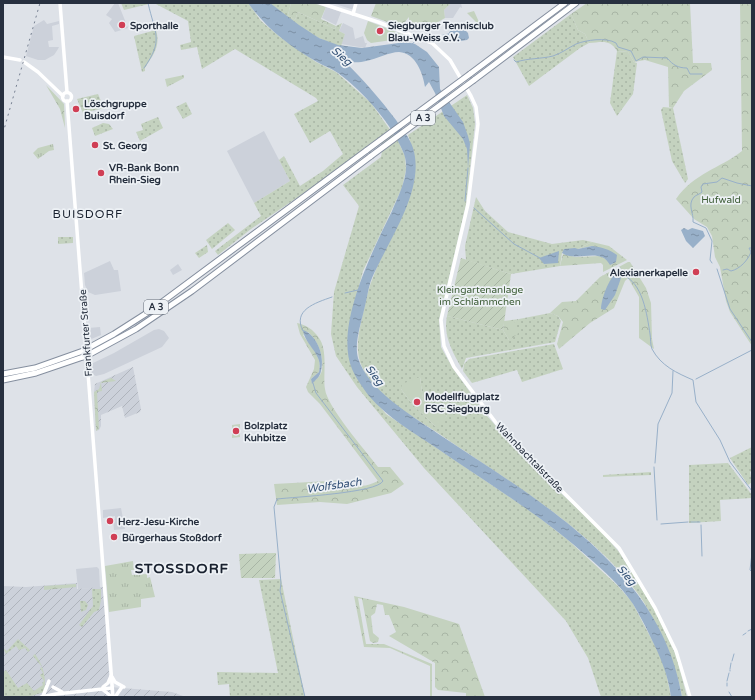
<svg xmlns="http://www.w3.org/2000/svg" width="755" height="700" viewBox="0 0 755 700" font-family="'Varela Round',sans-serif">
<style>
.built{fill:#ccd1da}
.industrial{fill:url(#industrial-furrows)}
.grass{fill:url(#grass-dots);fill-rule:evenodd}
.forest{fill:url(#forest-crowns);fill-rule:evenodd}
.park{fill:url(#park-tufts)}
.garden{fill:url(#garden-furrows)}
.pitch{fill:#c4d2bf}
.water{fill:url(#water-ripples)}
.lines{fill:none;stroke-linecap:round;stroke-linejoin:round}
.stream{stroke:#98b0c9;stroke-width:1}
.highway-casing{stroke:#858f9f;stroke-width:7}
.secondary{stroke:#fff;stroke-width:3.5}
.highway{stroke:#fff;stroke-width:5}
.rail{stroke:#778192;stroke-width:1;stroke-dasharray:2 4;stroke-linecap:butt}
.highway-bridge-casing{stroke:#858f9f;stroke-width:7;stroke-linecap:butt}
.highway-bridge{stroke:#fff;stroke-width:5}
.poi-dot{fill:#d03f55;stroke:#edf1f5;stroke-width:1.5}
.labels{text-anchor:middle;stroke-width:3.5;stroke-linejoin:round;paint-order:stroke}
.shield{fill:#edf1f5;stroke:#626a76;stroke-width:1}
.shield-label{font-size:9px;font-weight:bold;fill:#27303f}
.poi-label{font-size:10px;font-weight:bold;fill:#27303f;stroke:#edf1f5;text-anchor:start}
.park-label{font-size:10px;fill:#3b5b34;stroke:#edf1f5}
.street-label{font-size:10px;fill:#27303f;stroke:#edf1f5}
.water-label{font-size:11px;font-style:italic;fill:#304e73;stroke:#edf1f5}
.quarter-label{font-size:12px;letter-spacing:1px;fill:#19212f;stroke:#edf1f5}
.district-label{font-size:14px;font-weight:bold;letter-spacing:1px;fill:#19212f;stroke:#edf1f5}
</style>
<defs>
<pattern id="industrial-furrows" width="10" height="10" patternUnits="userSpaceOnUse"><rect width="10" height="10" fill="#ccd1da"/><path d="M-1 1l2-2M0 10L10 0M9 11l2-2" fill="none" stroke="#afb4bc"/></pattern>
<pattern id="grass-dots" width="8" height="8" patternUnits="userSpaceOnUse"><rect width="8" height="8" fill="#c4d2bf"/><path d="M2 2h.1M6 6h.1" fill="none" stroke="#a8b5a5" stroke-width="1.8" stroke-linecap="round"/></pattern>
<pattern id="forest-crowns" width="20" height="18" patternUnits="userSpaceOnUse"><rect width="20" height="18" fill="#c4d2bf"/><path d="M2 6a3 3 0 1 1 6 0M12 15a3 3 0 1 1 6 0" fill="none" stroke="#a8b5a5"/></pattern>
<pattern id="park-tufts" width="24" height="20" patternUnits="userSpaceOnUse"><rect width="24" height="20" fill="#c4d2bf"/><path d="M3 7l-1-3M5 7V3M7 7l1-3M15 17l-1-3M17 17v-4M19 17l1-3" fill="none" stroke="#a8b5a5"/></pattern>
<pattern id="garden-furrows" width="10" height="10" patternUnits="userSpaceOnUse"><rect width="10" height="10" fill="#c4d2bf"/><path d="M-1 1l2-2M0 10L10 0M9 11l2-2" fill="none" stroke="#a8b5a5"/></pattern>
<pattern id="water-ripples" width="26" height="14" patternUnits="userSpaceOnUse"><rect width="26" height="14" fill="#98b0c9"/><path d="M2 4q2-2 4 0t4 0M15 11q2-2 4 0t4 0" fill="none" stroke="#7c90a5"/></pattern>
</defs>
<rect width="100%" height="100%" fill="#dee2e8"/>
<g class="built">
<path d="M115 3H118L128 28 115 32 109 23 112 19 106 15Z"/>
<path d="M332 3H355L354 10Z"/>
<path d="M451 3H461L462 8 460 7 453 18H445L444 10Z"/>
<path d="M326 7 341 12 336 25 322 18Z"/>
<path d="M44 20 47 24 59 21V24L52 26 53 40 48 41 49 47H59L58 49 54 55 45 60H38L26 56 34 26Z"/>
<path d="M343 23 353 28 355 39 363 36 365 43H367L365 48 341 44 345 34 339 31Z"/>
<path d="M264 131 290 181 254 203 227 151Z"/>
<path d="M110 261 114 270H118L121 291 95 295 88 292 85 285 84 273Z"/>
<path d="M178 264 182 270 173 275 170 270Z"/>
<path d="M100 327 101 335 89 340 88 328Z"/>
<path d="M159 329 164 331 169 338 162 347 104 374 96 376 92 374 91 364 114 353 154 330Z"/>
<path d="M121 508 125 529 114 530 113 519H115V516L103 518V510Z"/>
<path d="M97 567 99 569 100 588 78 589 76 569Z"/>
</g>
<g class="industrial">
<path d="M133 367 141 409 140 412 125 418 122 406 101 415V426L99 430 96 431 94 392 95 384Z"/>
<path d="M77 583V589L103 587 110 687 172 692 186 697H3V586L26 587Z"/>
</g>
<g class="grass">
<path d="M121 3H149V4L124 10Z"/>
<path d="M154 3 249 4 261 21 280 37 316 62 336 72 371 103 398 141 405 156 406 170 402 188 363 271 350 321 361 384 386 414 532 512 568 540 618 586 632 602 664 663 671 697H601L588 658 566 621 424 468 357 387 336 356 331 334 334 292 359 206 343 185 381 157 383 146 377 139 323 180 251 229 218 255 215 251 261 216 254 203 290 181 279 160 284 156 300 186 323 171 343 154 330 131 310 143 294 114 318 101 316 98 235 49 202 69 197 47 181 50 180 45 191 42 188 21Z"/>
<path d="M270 3H291L288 15 295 20 298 12 335 29 336 26 342 23 339 31 345 34 341 46C319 41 285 20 270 3Z"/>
<path d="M571 14 578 30 585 34 589 43 580 48 529 86 513 57Z"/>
<path d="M156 30C161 46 153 55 145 68V71L142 72 134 36Z"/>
<path d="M617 51 628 52 634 62 637 63 633 94 617 116 610 103Z"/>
<path d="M98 94 104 108 83 113 77 99Z"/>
<path d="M467 95 473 108 475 124 466 205 439 320 441 347 452 367 487 416 530 464 599 529 619 552 655 610 676 655 687 697H682C679 675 669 657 660 637 654 624 649 609 641 598 596 532 506 480 441 435 414 417 377 398 362 367 355 352 358 335 362 318 365 306 367 292 372 280 389 231 430 189 408 135ZM420 377 423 401 447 416 435 426 412 404 401 389Z"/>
<path d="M186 102 192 114 183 119 176 107Z"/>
<path d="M663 107 673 108 688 179 685 183 672 161 661 110Z"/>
<path d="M158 117 163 128 140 141 136 132 143 130 141 124Z"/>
<path d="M103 123 109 124 113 129 95 136 92 128Z"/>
<path d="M476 197 485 211 508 232 552 244 583 240 592 242 578 249 562 253 560 266 511 274 466 260 465 246Z"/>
<path d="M228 223 235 230 212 249 206 240Z"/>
<path d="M58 237H73V243L58 244Z"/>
<path d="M207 245 208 252 199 258 195 253Z"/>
<path d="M550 313 558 316 561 321 555 342 466 358 462 369C452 351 443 336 447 316L503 330 509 340 512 324 519 319Z"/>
<path d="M554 344 563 369 522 382 517 370 472 383 463 371 464 364 469 359Z"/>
<path d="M752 447V471L750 472 752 482 748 485 730 458Z"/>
<path d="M728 463 752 495V498L720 500 721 521 689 523V465Z"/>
<path d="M651 472V475L603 477V475Z"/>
<path d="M281 579 305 697H230L229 684 218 685 217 672 278 673 259 580Z"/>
<path d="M92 589H101V600L99 610 94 612 82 627 79 625 93 606Z"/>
<path d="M80 601H85L88 605 86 610 81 612Z"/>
<path d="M18 639 30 650 28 652 25 648 19 650 16 646 6 654 3 648 7 651Z"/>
<path d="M35 654C43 665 47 678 44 692L28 697H3V672L6 670 18 688 27 683 34 691 43 685 42 683 44 681 40 675 43 673 40 668 42 667 33 656Z"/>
</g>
<g class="forest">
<path d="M291 3H313L326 7 321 19 336 26 335 29 298 12 295 20 288 15Z"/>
<path d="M376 3H451L444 10 445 18 431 26 429 22 421 30H409V17L401 27 371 16Z"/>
<path d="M587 3H690L693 63H711L712 70 684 91 673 108 669 107 668 67 645 60 634 62 628 52 617 51C610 39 602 42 589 43L585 34 578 30 571 14Z"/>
<path d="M740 3H752V346L730 312 726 301 720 267 715 257 712 236 707 227 694 219 676 199C694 173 719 169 742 151Z"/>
<path d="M46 85 64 104 65 128 60 109Z"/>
<path d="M592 242 609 246 627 260 603 272V265L601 263 560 266 563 254 576 257 600 256 614 264 592 246 578 249Z"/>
<path d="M628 262H630L646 288 651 303 652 339 654 349 639 338V297L628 278 625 281 614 308 590 323 559 349 557 344 563 322 558 316 550 313 562 302 576 301 600 277Z"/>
<path d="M519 319 513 324 518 334 509 340 503 330 504 321Z"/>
<path d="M297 323C306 325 313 329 319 338 328 350 323 375 325 389 327 407 366 451 378 467H390L404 484 391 493 347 504 320 502 277 505 274 484 347 480C359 488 365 487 378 481L320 404 308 392 306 387 314 369 315 360 300 334ZM308 332C318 341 324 356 322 370 321 376 316 379 312 383L311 379 319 372C323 357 311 347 303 335Z"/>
<path d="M111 378 116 381 101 383 102 391 97 392 99 429 96 431 94 392 99 389 101 382Z"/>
<path d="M76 584V587L44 590V586Z"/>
<path d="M354 596 404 607 459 624 485 697H466V693L438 690 435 687V663L389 636 396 632 389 615H385L383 605 377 604 375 613 371 616 373 633 379 638 378 642 373 643 370 641 362 599 358 598 366 644H384L432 664V697H430V666L390 648 364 647Z"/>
</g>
<g class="park">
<path d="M184 75V78L167 87 165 79Z"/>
<path d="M53 144 54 150 49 151 38 159 33 153 38 148Z"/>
<path d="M133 561 134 570H131L132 575 147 574V578L150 577 155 597 141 599V607L109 612 105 566Z"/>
</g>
<g class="garden">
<path d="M461 258 511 274 503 330 447 316Z"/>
<path d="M276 553 275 578H241L239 554Z"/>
</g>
<g class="pitch">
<path d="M474 11 479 22 477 23 467 13Z"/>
<path d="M368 21 404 35 407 36 406 38 371 43 367 40 364 33Z"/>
<path d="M420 377 423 401 447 416 438 425 435 426 412 404 401 389 402 384Z"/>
<path d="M240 424V437L232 438V425Z"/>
</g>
<g class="water">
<path d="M248 3H270L299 25 319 38 338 45 362 48 406 42 415 44 427 52 439 67 440 89 463 122 468 136 470 144 468 168 467 149 463 139 444 116 435 93 429 82 425 87C423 74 416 53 399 52 389 52 377 59 366 61 360 63 352 62 345 62 364 80 380 99 396 120 402 129 410 138 413 148 426 189 388 241 372 278 368 288 367 299 364 310 361 324 354 343 358 358 368 390 411 415 437 433 536 499 661 568 682 697H671C668 674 660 656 650 636 645 625 639 614 633 604 621 586 604 571 588 557 542 516 489 484 438 449 414 433 388 418 369 396 363 388 356 378 352 369 334 326 373 250 392 211 399 194 411 173 404 154 394 126 362 90 338 73 331 68 324 66 317 62 289 46 267 29 248 3Z"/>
<path d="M458 29 465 30 468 33 469 38 467 40 460 41 447 37 450 31Z"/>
<path d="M684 228 688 230 692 228 703 231 705 236 693 248 686 241 681 230Z"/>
<path d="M592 246C601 247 609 249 617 255L616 262 610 265C600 246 577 263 562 253L564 249 575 248 578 249Z"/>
<path d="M559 251 558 263 544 264 539 258Z"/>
<path d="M617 272 621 278 615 295 605 310 601 309C601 299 609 278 617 272Z"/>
<path d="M303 330C317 335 325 356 321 371 320 377 316 379 312 384L311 379 319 372C324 354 305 346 303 330Z"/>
</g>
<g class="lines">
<g class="stream">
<path d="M443 35 449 34"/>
<path d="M412 44 417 40"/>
<path d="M514 60 516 62C529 58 541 59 553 56 562 53 568 48 576 44 586 40 606 37 616 43L618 47 631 51 636 61 643 57 667 58C673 65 678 68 687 68L690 74H702"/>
<path d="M144 68C164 40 155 34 148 3"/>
<path d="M465 201 468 168"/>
<path d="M474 208 514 244 540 258"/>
<path d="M712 263 710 260 712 241 706 228 693 222C694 213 687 205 694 197 696 195 700 194 702 192L701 187 703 184 717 182 722 178 737 183 752 186"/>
<path d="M620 268 622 275C643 282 647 315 650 334 651 339 650 344 652 349 661 366 677 373 693 380L696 402 720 440 730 462 752 491"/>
<path d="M717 269 730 309 752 342"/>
<path d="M723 270 727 269 731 271C740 269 748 260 751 252L749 248H752"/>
<path d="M345 293 358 290"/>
<path d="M303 331C292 310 315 303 332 297"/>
<path d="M696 379 752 350"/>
<path d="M655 463 658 424 672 393 673 371"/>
<path d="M654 467 657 520"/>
<path d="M691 522H700"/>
<path d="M661 524 688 522"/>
<path d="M701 525 702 556"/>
<path d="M752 553 750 570 752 572"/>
<path d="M748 631 752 629"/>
<path d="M743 635 746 633"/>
<path d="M732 661 734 654"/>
<path d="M730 669 731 663"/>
<path d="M730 671V670"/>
<path d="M727 681 729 673"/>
<path d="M727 686V683"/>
<path d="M729 692 732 697"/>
<path d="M305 697 280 591 281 583 274 507 277 499C294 497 377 493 383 481L316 393 313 383"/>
</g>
<defs>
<g id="highway">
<path d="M470 74 565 3"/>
<path d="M474 80 576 3"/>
<path d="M90 347 114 334 150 311 367 150"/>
<path d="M90 354 136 329 192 291 371 156"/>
<path d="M3 374 35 368 83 351"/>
<path d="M3 380 36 373 83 357"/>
</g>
</defs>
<use href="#highway" class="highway-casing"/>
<g class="secondary">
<path d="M60 3 67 92"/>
<path d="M320 3 378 22 432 43 450 60 471 96 476 107 478 124 468 204 441 320 444 346 454 367 503 432 619 548 655 608 676 651 690 697"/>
<path d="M353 14 356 3"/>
<path d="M3 57 20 60"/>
<path d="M24 62 38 72 63 96"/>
<circle cx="67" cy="97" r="4.5"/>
<path d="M67 101 113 697"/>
<path d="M112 677 115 682 124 687"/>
<path d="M53 687 62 692"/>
<path d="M103 687 108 683 111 676"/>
<path d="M102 689 112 697"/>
<path d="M43 696 49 681"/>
<path d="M41 697 56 694 112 688"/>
<path d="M115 697 122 687"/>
</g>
<use href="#highway" class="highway"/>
<path class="rail" d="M3 133 40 3"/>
<defs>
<g id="highway-bridge">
<path d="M367 150 470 74"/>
<path d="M371 156 474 80"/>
<path d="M83 351 90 347"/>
<path d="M83 357 90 354"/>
</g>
</defs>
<use href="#highway-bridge" class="highway-bridge-casing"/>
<use href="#highway-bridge" class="highway-bridge"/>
</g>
<g class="poi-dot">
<circle cx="122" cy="25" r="4"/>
<circle cx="380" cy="31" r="4"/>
<circle cx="76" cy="109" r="4"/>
<circle cx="95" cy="145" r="4"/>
<circle cx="101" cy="173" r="4"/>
<circle cx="696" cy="272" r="4"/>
<circle cx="417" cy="402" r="4"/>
<circle cx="236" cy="431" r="4"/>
<circle cx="110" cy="521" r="4"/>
<circle cx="114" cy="537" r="4"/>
</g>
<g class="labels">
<g class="shield">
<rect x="411" y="111" width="24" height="14" rx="3"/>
<rect x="144" y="300" width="24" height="14" rx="3"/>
</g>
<g class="shield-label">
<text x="423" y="121">A 3</text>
<text x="156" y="310">A 3</text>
</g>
<g class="poi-label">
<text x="130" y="29">Sporthalle</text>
<text x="388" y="29">Siegburger Tennisclub<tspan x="388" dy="12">Blau-Weiss e.V.</tspan></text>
<text x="84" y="107">Löschgruppe<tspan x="84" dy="12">Buisdorf</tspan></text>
<text x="103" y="149">St. Georg</text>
<text x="109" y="171">VR-Bank Bonn<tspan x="109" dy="12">Rhein-Sieg</tspan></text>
<text x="688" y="276" text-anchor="end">Alexianerkapelle</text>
<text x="425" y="400">Modellflugplatz<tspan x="425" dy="12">FSC Siegburg</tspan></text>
<text x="244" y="429">Bolzplatz<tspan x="244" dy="12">Kuhbitze</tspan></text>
<text x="118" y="525">Herz-Jesu-Kirche</text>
<text x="122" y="541">Bürgerhaus Stoßdorf</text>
</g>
<g class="park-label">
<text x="721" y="203">Hufwald</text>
<text x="480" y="293">Kleingartenanlage<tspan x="480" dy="12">im Schlämmchen</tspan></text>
</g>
<g class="street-label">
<text transform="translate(85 333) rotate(-94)" y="4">Frankfurter Straße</text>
<text transform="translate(530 457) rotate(46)" y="4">Wahnbachtalstraße</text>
</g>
<g class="water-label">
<text transform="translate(342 56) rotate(41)" y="4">Sieg</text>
<text transform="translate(375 375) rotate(53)" y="4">Sieg</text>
<text transform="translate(334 485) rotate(-8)" y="4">Wolfsbach</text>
<text transform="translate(627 575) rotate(49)" y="4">Sieg</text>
</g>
<g class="quarter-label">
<text x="88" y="218">BUISDORF</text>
</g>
<g class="district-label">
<text x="182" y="573">STOSSDORF</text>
</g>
</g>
<rect width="755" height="700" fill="none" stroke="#27303f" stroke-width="8"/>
</svg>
